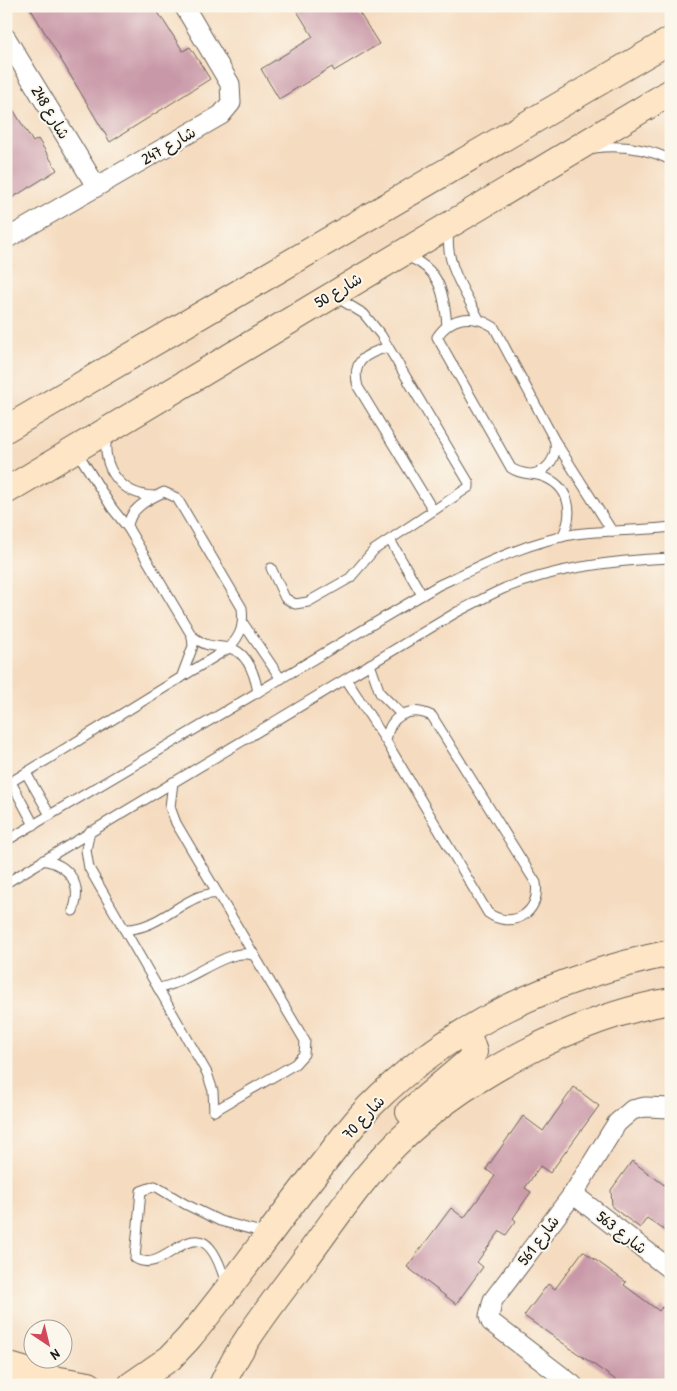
<svg xmlns="http://www.w3.org/2000/svg" width="677" height="1391" viewBox="0 0 677 1391" font-family="'Patrick Hand','Playpen Sans Arabic',sans-serif">
<style>
.building{fill:#c998a8}
.lines{fill:none;stroke-linecap:round;stroke-linejoin:round}
.service-casing{stroke:#685f55;stroke-width:11}
.minor-casing{stroke:#685f55;stroke-width:21}
.secondary-casing{stroke:#685f55;stroke-width:28}
.service{stroke:#fff;stroke-width:9}
.minor{stroke:#fff;stroke-width:19}
.secondary{stroke:#fde5c5;stroke-width:26}
.labels{text-anchor:middle;stroke-width:4;stroke-linejoin:round;paint-order:stroke}
.street-label{font-size:16px;fill:#1c1c1c;stroke:#fbf7ec}
</style>
<rect width="100%" height="100%" fill="#fbf7ec"/>
<filter id="ink" filterUnits="userSpaceOnUse"><feTurbulence type="fractalNoise" baseFrequency=".02" numOctaves="2"/><feDisplacementMap in="SourceGraphic" scale="10" xChannelSelector="R" yChannelSelector="G"/><feConvolveMatrix kernelMatrix="1 2 1 2 8 2 1 2 1" color-interpolation-filters="sRGB"/></filter>
<filter id="wash" filterUnits="userSpaceOnUse"><feTurbulence type="fractalNoise" baseFrequency=".0096" numOctaves="4" result="noise"/><feDisplacementMap in="SourceGraphic" scale="20" xChannelSelector="R" yChannelSelector="G"/><feGaussianBlur stdDeviation="1.12" result="paint"/><feColorMatrix in="noise" values="0 0 0 0 0 0 0 0 0 0 0 0 0 0 0 0 0 1.4 0 .05"/><feComposite in="paint" operator="in"/></filter>
<g filter="url(#wash)">
<rect width="100%" height="100%" fill="#f5dbbf"/>
<g id="blocks">
<g class="building">
<path d="M29 6H154L183 51 190 47 210 79 110 142Z"/>
<path d="M294 6H355L379 44 334 71 332 67 279 99 261 69 313 37Z"/>
<path d="M6 98 33 142 38 139 57 170 12 198 6 189Z"/>
<path d="M574 1087 599 1106 550 1173 540 1166 525 1188 531 1192 513 1218 516 1221 506 1235 500 1231 477 1262 483 1267 456 1304 407 1267 451 1208 464 1218 495 1176 486 1169 523 1116 543 1131Z"/>
<path d="M632 1161 671 1190V1235L647 1218 640 1228 612 1207 611 1190Z"/>
<path d="M583 1251 626 1282 624 1285 659 1311 662 1307 671 1314V1380L667 1385H623L524 1316 548 1284 555 1289Z"/>
</g>
</g>
</g>
<g filter="url(#ink)">
<use href="#blocks" fill-opacity="0" stroke="#685f55" stroke-width="1"/>
<g class="lines">
<defs>
<g id="service">
<path d="M594 148C619 145 647 148 671 160"/>
<path d="M449 231C444 263 465 292 479 319"/>
<path d="M406 256C440 269 444 292 447 325"/>
<path d="M388 347C365 354 351 361 358 387L433 510"/>
<path d="M107 435C101 468 121 495 154 496"/>
<path d="M76 450 112 508 128 528 192 636C208 648 211 645 229 648 248 652 255 676 258 692"/>
<path d="M532 474C548 471 557 458 555 442"/>
<path d="M562 537C575 513 570 485 541 476 530 473 521 475 511 468L437 337C451 316 473 313 494 327L555 441 612 531"/>
<path d="M390 540 422 595"/>
<path d="M271 568 285 598 295 604 308 602 350 578 374 550 469 487V483L381 335 364 314 336 297"/>
<path d="M243 623 281 679"/>
<path d="M370 664 380 693 401 714"/>
<path d="M181 678 193 646 192 636"/>
<path d="M346 679 386 741 488 913C512 930 541 913 536 883L432 716C409 705 389 716 386 741"/>
<path d="M26 773 50 815"/>
<path d="M11 782 34 825"/>
<path d="M173 782 170 807 176 823 305 1041 304 1054 295 1064 214 1111"/>
<path d="M6 785 229 648C241 635 244 626 242 608L177 498 164 492C149 499 128 509 128 528"/>
<path d="M90 831 86 850 89 868 207 1073 213 1091 214 1111"/>
<path d="M6 841 439 585C482 565 527 542 575 534 607 530 639 531 671 527"/>
<path d="M43 860C70 865 83 885 73 911"/>
<path d="M6 883 457 612C473 604 489 595 505 588 558 567 614 560 671 558"/>
<path d="M124 929C160 931 188 890 218 894"/>
<path d="M158 988C189 984 230 944 255 956"/>
<path d="M226 1284C200 1191 169 1280 135 1258L141 1191 155 1186 185 1204 220 1221 265 1233"/>
</g>
<g id="minor">
<path d="M6 38 96 186"/>
<path d="M6 239 221 115 231 103 230 84 184 6"/>
<path d="M573 1194 671 1270"/>
<path d="M573 1385 491 1322 489 1316 493 1300 573 1194 617 1123 632 1110 645 1107 671 1108"/>
</g>
<g id="secondary">
<path d="M6 429 671 40"/>
<path d="M6 491 671 92"/>
<path d="M409 1112 469 1061 474 1052 467 1031"/>
<path d="M6 1365 54 1379 89 1385"/>
<path d="M131 1385 170 1358 188 1339C233 1285 273 1227 317 1171 334 1150 350 1127 369 1107 450 1024 559 976 671 953"/>
<path d="M222 1385C241 1342 273 1303 301 1265 331 1225 360 1180 396 1144 464 1077 577 1017 671 1001"/>
</g>
</defs>
<use href="#service" class="service-casing"/>
<use href="#minor" class="minor-casing"/>
<use href="#secondary" class="secondary-casing"/>
<use href="#service" class="service"/>
<use href="#minor" class="minor"/>
<use href="#secondary" class="secondary"/>
</g>
</g>
<g class="labels">
<g class="street-label">
<text transform="translate(51 112) rotate(59)" y="6">شارع 248</text>
<text transform="translate(168 145) rotate(-30)" y="6">شارع 247</text>
<text transform="translate(338 290) rotate(-31)" y="6">شارع 50</text>
<text transform="translate(363 1117) rotate(-47)" y="6">شارع 70</text>
<text transform="translate(622 1232) rotate(38)" y="6">شارع 563</text>
<text transform="translate(538 1240) rotate(-53)" y="6">شارع 561</text>
</g>
</g>
<rect width="677" height="1391" fill="none" stroke="#fbf7ec" stroke-width="25"/>
<g transform="translate(48 1344) rotate(145)"><circle r="24" fill="#fbf7ec" stroke="#a29f99"/>
<path d="M0-4L9 19L0 12L-9 19Z" fill="#d1495b"/>
<text y="-8" font-size="14" font-weight="bold" text-anchor="middle" fill="#1c1c1c">N</text>
</g>
</svg>
